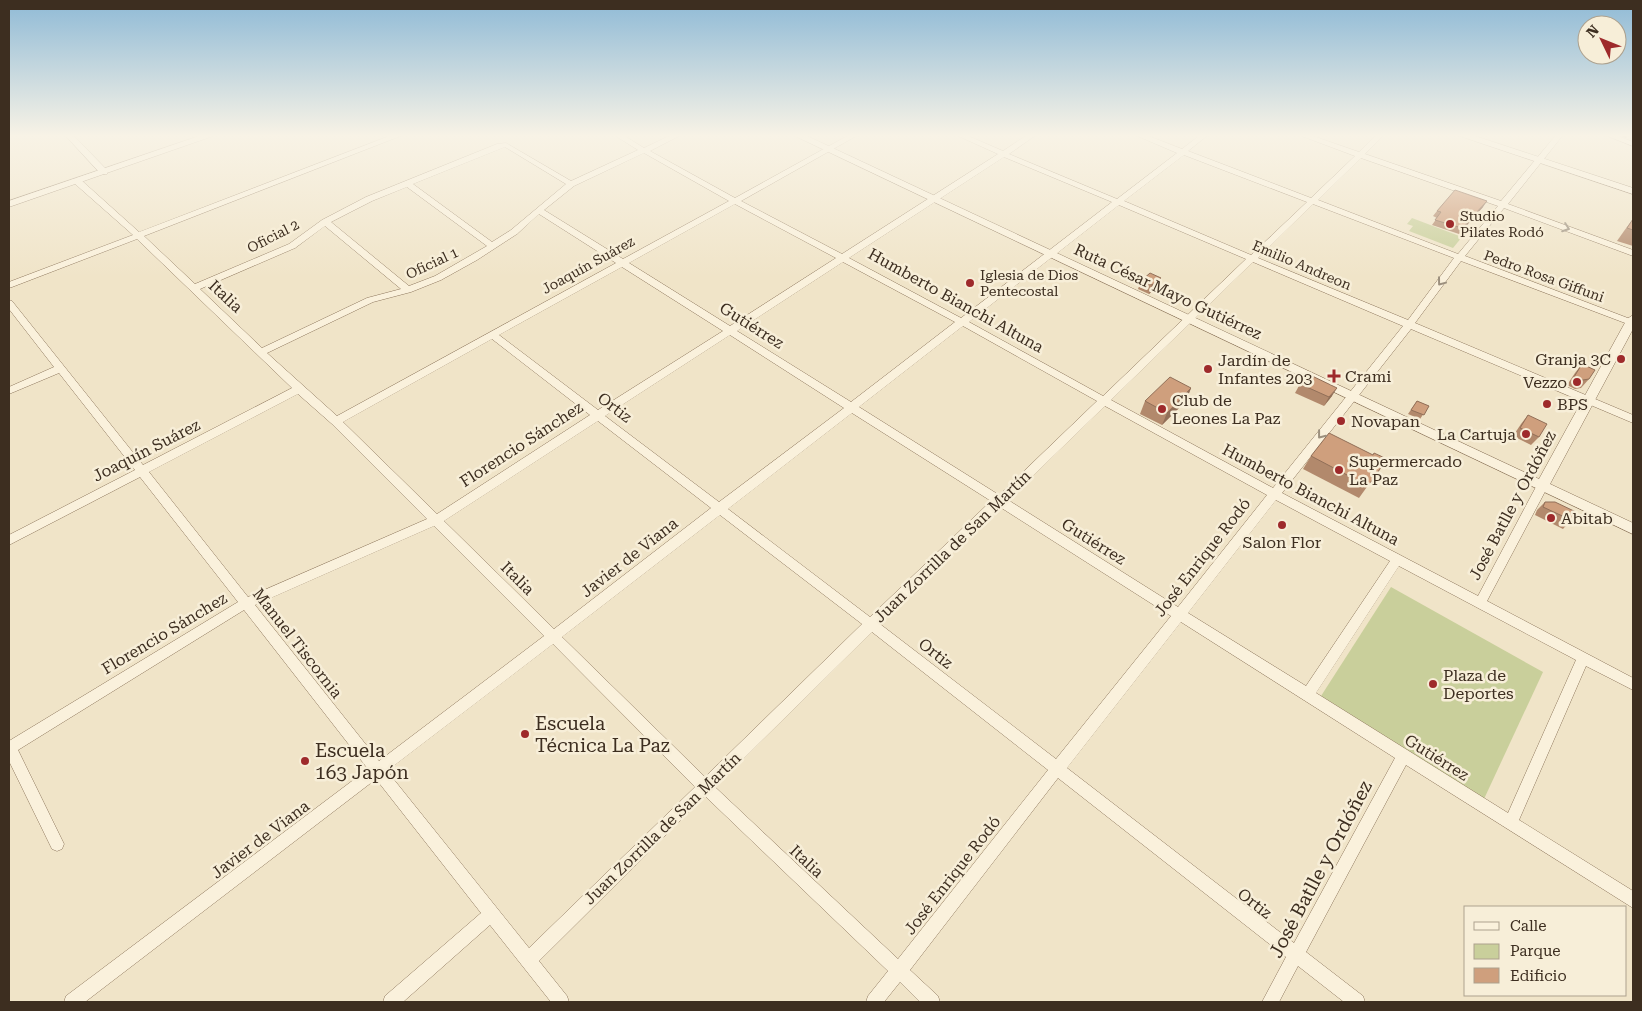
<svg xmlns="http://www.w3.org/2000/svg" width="1642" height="1011" viewBox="0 0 1642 1011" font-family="'Roboto Serif',serif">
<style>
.green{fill:#c9cf9b}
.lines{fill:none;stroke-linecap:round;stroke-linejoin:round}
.minor-casing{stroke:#8d765c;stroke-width:1}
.tertiary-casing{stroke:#8d765c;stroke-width:1}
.minor{fill:#faf1dc;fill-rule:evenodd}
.tertiary{fill:#faf1dc;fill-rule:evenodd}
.rail{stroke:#3d2e20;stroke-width:2.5;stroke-dasharray:6 6;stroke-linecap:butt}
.wall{fill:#b2896c}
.shaded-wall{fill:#916f58}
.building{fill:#cf9f7d;stroke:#916f58}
.oneway{stroke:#9c907e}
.poi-dot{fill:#9e2a2b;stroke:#f7eed8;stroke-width:2}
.labels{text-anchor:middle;stroke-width:5;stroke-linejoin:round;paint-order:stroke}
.far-poi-label{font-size:14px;fill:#3d2e20;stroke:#f7eed8;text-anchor:start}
.far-street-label{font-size:14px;fill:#3d2e20;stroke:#f7eed8}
.street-label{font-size:16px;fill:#3d2e20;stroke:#f7eed8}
.poi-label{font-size:16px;fill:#3d2e20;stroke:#f7eed8;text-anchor:start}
.near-poi-label{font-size:19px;fill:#3d2e20;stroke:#f7eed8;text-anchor:start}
.near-street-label{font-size:19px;fill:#3d2e20;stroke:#f7eed8}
</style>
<rect width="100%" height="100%" fill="#f0e4c8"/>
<g class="green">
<path d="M1412 218 1462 237 1453 248 1409 231 1413 226 1407 224Z"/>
<path d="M1391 587 1543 672 1484 799 1321 696Z"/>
</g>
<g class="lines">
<defs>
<g id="minor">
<path d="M65 135H73L107 170V174H101Z"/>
<path d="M392 135H403L144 236 195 284 289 244 322 220 366 197 497 144 506 143 571 181 638 150 614 135H623L644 148 671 135H681L650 151 735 198 849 135H858L741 201 842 254 998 154 956 135H966L1003 151 1027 135H1036L1009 154 1117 199 1177 153 1135 135H1146L1182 149 1200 135H1208L1188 151 1311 198 1355 156 1299 135H1310L1359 152 1376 135H1384L1365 154 1501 201 1556 135H1563L1508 204 1633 250V256L1504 208 1465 256 1633 320V326L1461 261 1415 323 1633 415V423L1411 329 1282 493 1478 596 1538 483H1546L1548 486 1487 601 1633 678V690L1586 666 1519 820 1633 891V908L1406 765 1306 952 1363 996 1365 1002H1344L1298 966 1279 1002H1262L1286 957 1058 778 910 970 938 996 940 1002H920L900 982 884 1002H866L868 996 888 971 705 796 539 961 567 996 569 1002H551L490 925 403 1002H383L385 996 481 913 376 779 85 1002H64L66 996 368 769 244 610 18 750 64 844 62 849 57 851 52 849 9 761V741L238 602 140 477 9 545V535L135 470 59 373 9 394V387L54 367 9 309V300L12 301 143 465 292 388 137 239 12 287 9 288V282L133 235 74 183V179H80L139 232ZM505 147 566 184 511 230 492 242 413 184ZM644 153 729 201 623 259 544 210 574 186ZM1184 155 1307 202 1251 255 1124 201ZM1004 157 1112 202 961 318 849 258ZM1361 158 1498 206 1458 254 1318 200ZM407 187 487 246 435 276 409 286 331 222 372 201ZM735 204 836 258 730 326 629 263ZM1313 204 1454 258 1408 320 1258 258ZM1119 205 1246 259 1103 396 969 322ZM539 214 616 263 337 416 267 353 373 302 411 292 441 280 477 260 517 234ZM325 226 401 289 367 298 262 348 200 289 295 248ZM843 262 955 322 851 402 737 331ZM1253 262 1403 326 1273 488 1111 400ZM622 267 723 331 598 410 499 335ZM963 326 1097 401 999 495 859 407ZM730 335 844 408 719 502 605 416ZM492 339 590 415 437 514 343 422ZM298 394 332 424 427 519 248 597 149 472ZM1105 406 1267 495 1178 607 1008 500ZM852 413 991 501 870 617 728 509ZM598 421 711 508 554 629 444 521ZM1276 500 1390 561 1306 686 1188 613ZM1000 507 1171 616 1056 759 880 624ZM720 515 862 624 705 777 562 637ZM434 526 544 636 379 761 255 605ZM1399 566 1576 660 1508 813 1316 693ZM1181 622 1395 758 1294 943 1067 768ZM872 632 1048 770 898 959 715 787ZM553 644 695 787 529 948 387 771Z"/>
<path d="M1605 135H1616L1633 142V146Z"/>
</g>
<g id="tertiary">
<path d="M202 135H216L9 207V201Z"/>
<path d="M793 135H805L1539 479 1627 319 1633 315V329L1550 484 1633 523V534Z"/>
<path d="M1457 135H1472L1633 188V194Z"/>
</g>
</defs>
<use href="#minor" class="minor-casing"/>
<use href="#tertiary" class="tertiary-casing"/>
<use href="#minor" class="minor"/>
<use href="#tertiary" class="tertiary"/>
<path class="rail" d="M1621 135 1633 139"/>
</g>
<g class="wall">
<path d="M1483 207 1459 234 1432 225 1437 218 1433 216 1437 211Z"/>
<path d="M1633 219V246L1617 241 1624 231Z"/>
<path d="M1161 278 1158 286 1149 294 1138 289 1141 281Z"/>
<path d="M1582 364 1589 379 1581 388 1575 389 1567 385 1575 373Z"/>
<path d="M1300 384 1332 396 1324 406 1295 393Z"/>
<path d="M1191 388 1186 401 1162 425 1140 414 1145 401Z"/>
<path d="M1417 401 1429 406 1420 419 1408 414Z"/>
<path d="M1528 415 1539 437 1531 445 1513 436 1521 424Z"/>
<path d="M1373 455 1387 459 1359 498 1303 469 1311 456Z"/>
<path d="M1545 502 1571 520 1563 529 1535 515 1537 510Z"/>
</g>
<g class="shaded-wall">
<path d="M1487 201 1483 207 1459 234 1462 228Z"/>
<path d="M1161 278 1158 286 1149 294 1152 285Z"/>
<path d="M1191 388 1186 401 1162 425 1167 413Z"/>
<path d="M1337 388 1332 396 1324 406 1329 397Z"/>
</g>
<g class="building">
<path d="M1455 190 1487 201 1462 228 1435 220 1441 212 1437 211Z"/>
<path d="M1633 219V230L1627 228Z"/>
<path d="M1150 273 1161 278 1152 285 1141 281Z"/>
<path d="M1582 364 1595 370 1589 379 1583 380 1574 377Z"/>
<path d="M1308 374 1337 388 1329 397 1300 384Z"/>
<path d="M1170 377 1191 388 1167 413 1145 401Z"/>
<path d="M1417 401 1429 406 1424 415 1411 410Z"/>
<path d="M1528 415 1547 424 1539 437 1520 428Z"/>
<path d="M1329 433 1373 455 1374 453 1387 459 1368 486 1311 456Z"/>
<path d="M1545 502H1555L1576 512 1571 520 1543 507Z"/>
</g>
<defs><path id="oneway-chevron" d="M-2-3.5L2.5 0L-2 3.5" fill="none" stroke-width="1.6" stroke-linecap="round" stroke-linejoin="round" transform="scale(1.25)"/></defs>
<g class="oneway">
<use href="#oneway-chevron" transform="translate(1566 228) rotate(20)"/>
<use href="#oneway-chevron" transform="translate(1441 282) rotate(127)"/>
<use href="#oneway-chevron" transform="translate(1321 435) rotate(128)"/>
</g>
<linearGradient id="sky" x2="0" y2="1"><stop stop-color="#8fbad6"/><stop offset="0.49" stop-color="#f8f3e6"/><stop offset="1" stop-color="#f8f3e6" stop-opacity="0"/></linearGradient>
<rect width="1642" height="277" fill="url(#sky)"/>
<g class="poi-dot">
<circle cx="1450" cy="224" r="5"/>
<circle cx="970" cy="283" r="5"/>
<circle cx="1621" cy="359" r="5"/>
<circle cx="1208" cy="369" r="5"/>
<path d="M1331.5 368.5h5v5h5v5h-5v5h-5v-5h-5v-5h5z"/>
<circle cx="1577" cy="382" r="5"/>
<circle cx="1547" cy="404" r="5"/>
<circle cx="1162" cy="409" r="5"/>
<circle cx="1341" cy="421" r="5"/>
<circle cx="1526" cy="434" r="5"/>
<circle cx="1339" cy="470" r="5"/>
<circle cx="1551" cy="518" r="5"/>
<circle cx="1282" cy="525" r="5"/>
<circle cx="1433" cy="684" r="5"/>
<circle cx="525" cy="734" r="5"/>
<circle cx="305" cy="761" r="5"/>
</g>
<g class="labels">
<g class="far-poi-label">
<text x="1460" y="221">Studio<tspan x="1460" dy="16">Pilates Rodó</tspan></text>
<text x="980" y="280">Iglesia de Dios<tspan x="980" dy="16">Pentecostal</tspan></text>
</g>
<g class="far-street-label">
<text transform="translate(273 236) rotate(-27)" y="5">Oficial 2</text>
<text transform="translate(432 263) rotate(-25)" y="5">Oficial 1</text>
<text transform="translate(588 265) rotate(-29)" y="5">Joaquín Suárez</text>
<text transform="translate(1302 265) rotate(23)" y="5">Emilio Andreon</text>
<text transform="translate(1544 276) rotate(20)" y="5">Pedro Rosa Giffuni</text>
</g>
<g class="street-label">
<text transform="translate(1168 291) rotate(25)" y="6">Ruta César Mayo Gutiérrez</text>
<text transform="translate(226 296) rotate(43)" y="6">Italia</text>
<text transform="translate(956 300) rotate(29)" y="6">Humberto Bianchi Altuna</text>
<text transform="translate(752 325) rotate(32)" y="6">Gutiérrez</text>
<text transform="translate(615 407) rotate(37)" y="6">Ortiz</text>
<text transform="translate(521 444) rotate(-33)" y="6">Florencio Sánchez</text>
<text transform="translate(146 450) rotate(-27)" y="6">Joaquín Suárez</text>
<text transform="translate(1311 494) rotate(28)" y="6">Humberto Bianchi Altuna</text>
<text transform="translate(1512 505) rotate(-62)" y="6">José Batlle y Ordóñez</text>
<text transform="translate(1094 541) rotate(32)" y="6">Gutiérrez</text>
<text transform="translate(952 546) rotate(-44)" y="6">Juan Zorrilla de San Martín</text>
<text transform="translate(629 557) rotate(-38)" y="6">Javier de Viana</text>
<text transform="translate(1202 557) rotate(-52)" y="6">José Enrique Rodó</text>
<text transform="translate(518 578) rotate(45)" y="6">Italia</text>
<text transform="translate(164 633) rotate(-31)" y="6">Florencio Sánchez</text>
<text transform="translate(298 643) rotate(52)" y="6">Manuel Tiscornia</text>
<text transform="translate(936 653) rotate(38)" y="6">Ortiz</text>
<text transform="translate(1437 757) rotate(32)" y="6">Gutiérrez</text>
<text transform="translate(662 828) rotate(-44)" y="6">Juan Zorrilla de San Martín</text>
<text transform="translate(260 839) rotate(-37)" y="6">Javier de Viana</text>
<text transform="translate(807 861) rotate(43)" y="6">Italia</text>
<text transform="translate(952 875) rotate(-52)" y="6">José Enrique Rodó</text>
<text transform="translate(1255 903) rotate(38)" y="6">Ortiz</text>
</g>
<g class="poi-label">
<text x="1611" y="365" text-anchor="end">Granja 3C</text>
<text x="1218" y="366">Jardín de<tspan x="1218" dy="18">Infantes 203</tspan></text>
<text x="1345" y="382">Crami</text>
<text x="1567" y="388" text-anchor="end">Vezzo</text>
<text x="1172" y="406">Club de<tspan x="1172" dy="18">Leones La Paz</tspan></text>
<text x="1557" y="410">BPS</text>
<text x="1351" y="427">Novapan</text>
<text x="1516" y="440" text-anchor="end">La Cartuja</text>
<text x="1349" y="467">Supermercado<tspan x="1349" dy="18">La Paz</tspan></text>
<text x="1561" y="524">Abitab</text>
<text x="1282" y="548" text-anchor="middle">Salon Flor</text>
<text x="1443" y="681">Plaza de<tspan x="1443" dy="18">Deportes</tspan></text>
</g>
<g class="near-poi-label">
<text x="535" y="730">Escuela<tspan x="535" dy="22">Técnica La Paz</tspan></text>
<text x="315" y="757">Escuela<tspan x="315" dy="22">163 Japón</tspan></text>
</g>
<g class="near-street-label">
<text transform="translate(1320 869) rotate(-62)" y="7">José Batlle y Ordóñez</text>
</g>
</g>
<rect width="1642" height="1011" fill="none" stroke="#3d2e20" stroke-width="20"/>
<rect x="1464" y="906" width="162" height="90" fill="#f7eed8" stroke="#ada18e"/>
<rect x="1474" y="922" width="25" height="8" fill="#faf1dc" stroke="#ada18e"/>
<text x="1510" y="931" font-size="15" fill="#3d2e20">Calle</text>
<rect x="1474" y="944" width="25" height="15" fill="#c9cf9b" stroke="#ada18e"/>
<text x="1510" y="956" font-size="15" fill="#3d2e20">Parque</text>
<rect x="1474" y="968" width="25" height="15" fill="#cf9f7d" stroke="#ada18e"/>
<text x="1510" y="981" font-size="15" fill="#3d2e20">Edificio</text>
<g transform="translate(1602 40) rotate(313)"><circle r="24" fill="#f7eed8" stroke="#ada18e"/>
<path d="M0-4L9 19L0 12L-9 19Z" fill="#9e2a2b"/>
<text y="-8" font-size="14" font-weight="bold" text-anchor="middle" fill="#3d2e20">N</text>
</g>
</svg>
